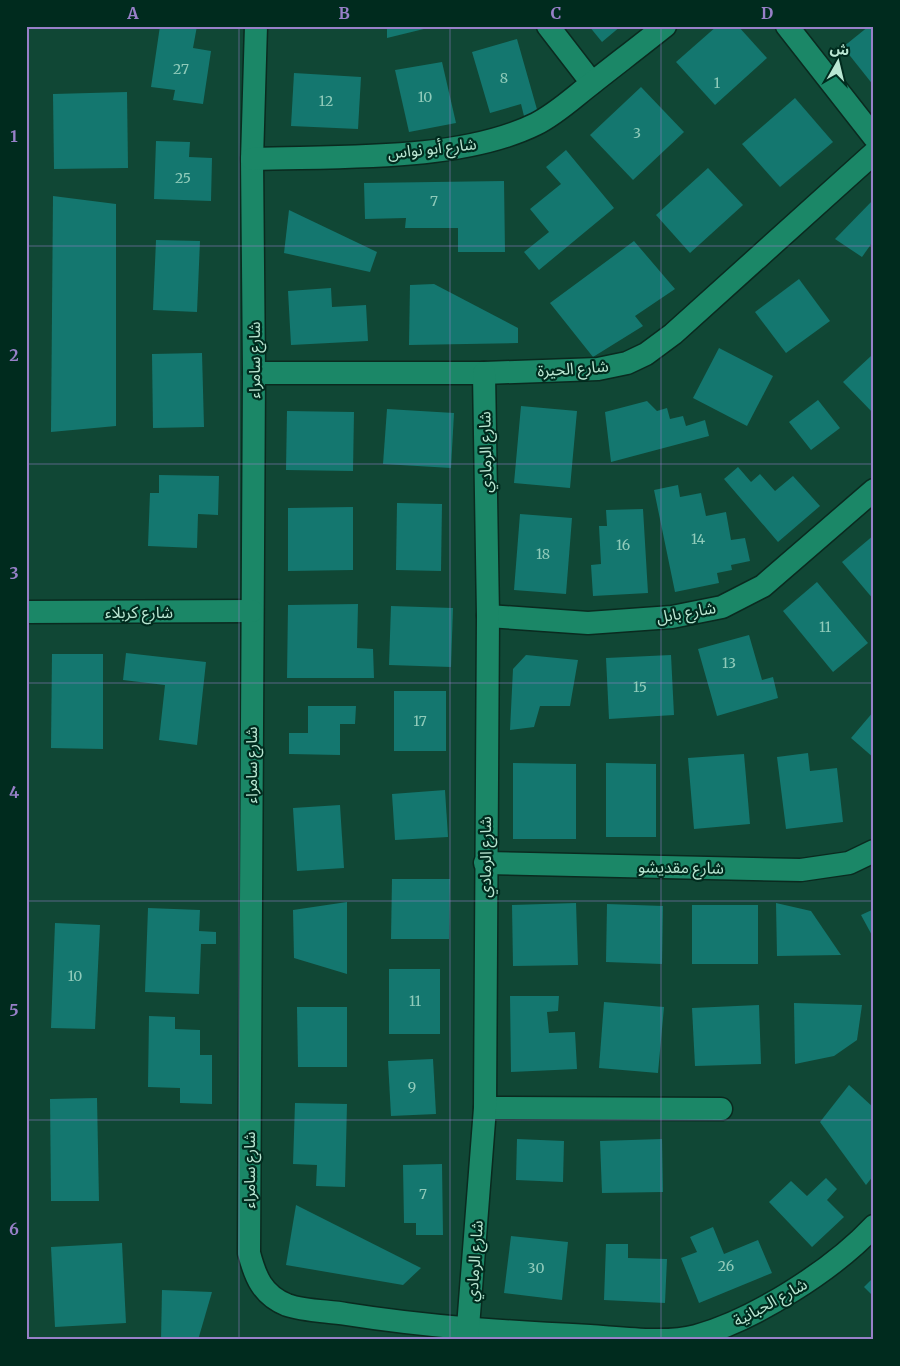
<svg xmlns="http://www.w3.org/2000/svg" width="900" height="1366" viewBox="0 0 900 1366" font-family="Merriweather,'Noto Sans Arabic',serif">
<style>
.building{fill:#14776f}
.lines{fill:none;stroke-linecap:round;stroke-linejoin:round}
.minor-casing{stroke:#0a2a1f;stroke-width:25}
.minor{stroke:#1b8767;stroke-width:22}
.grid{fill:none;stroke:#9780c8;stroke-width:1;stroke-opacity:0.55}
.labels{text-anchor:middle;stroke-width:4.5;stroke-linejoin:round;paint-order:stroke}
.number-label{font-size:14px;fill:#90cbba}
.street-label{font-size:16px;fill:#bae7d3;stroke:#002b1e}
.neatline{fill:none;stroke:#9780c8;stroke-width:2}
.grid-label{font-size:16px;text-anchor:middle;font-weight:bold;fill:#9780c8}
</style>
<rect width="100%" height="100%" fill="#104735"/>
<g class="building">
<path d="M160 26H197L193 48 211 51 203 104 173 100 175 90 151 87Z"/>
<path d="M337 26H365V29L337 28Z"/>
<path d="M387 26H432V27L387 38Z"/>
<path d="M589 26H621L602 42Z"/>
<path d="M717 26H738L767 58 715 105 676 62Z"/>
<path d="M869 26H874V86L843 47Z"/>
<path d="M517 39 538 113 524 116 521 104 490 113 472 52Z"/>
<path d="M442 62 456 123 409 132 395 70Z"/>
<path d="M294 73 361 77 358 129 291 126Z"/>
<path d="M641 87 684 132 633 180 590 135Z"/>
<path d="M127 92 128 168 54 169 53 94Z"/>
<path d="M795 98 833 142 780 187 742 144Z"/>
<path d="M156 141 190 142 189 157 212 158 211 201 154 199Z"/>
<path d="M566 150 614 208 539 270 524 252 549 232 530 209 561 184 546 167Z"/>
<path d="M708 168 743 205 690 253 656 215Z"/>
<path d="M504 181 505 252H458V228H405L406 218 365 219 364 183Z"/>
<path d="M53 196 116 204V426L51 432Z"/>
<path d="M874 199V240L862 257 835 239Z"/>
<path d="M289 210 377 252 370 272 284 253Z"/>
<path d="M156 240 200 241 197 312 153 310Z"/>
<path d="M634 241 675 289 635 316 643 326 593 357 550 303Z"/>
<path d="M799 279 830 321 786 353 755 312Z"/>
<path d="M434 284 518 328V343L409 345 410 285Z"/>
<path d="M331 288 332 307 366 305 368 341 291 345 288 291Z"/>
<path d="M719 348 773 376 747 426 693 398Z"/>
<path d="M202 353 204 427 153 428 152 354Z"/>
<path d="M871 356 874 359V414L843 382Z"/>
<path d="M818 400 840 428 811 450 789 422Z"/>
<path d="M647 401 657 411 667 408 670 419 683 416 686 426 705 420 709 436 611 462 605 412Z"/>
<path d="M521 406 577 411 570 488 514 483Z"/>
<path d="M387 409 454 413 451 468 383 464Z"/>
<path d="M287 411 354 412 353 471 286 470Z"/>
<path d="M738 467 751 482 760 474 775 491 793 476 820 506 778 542 724 479Z"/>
<path d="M159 475 219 476 218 515 198 514 197 548 148 546 150 493H159Z"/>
<path d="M678 485 680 497 701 493 706 516 726 512 731 540 745 538 750 561 731 565 732 570 717 573 719 583 675 592 654 490Z"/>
<path d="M397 503 442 504 441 571 396 570Z"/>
<path d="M353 507V570L288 571V508Z"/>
<path d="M643 509 648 593 593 596 591 565 601 564 599 526H607L606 510Z"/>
<path d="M520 514 572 518 566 594 514 590Z"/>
<path d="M874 535V600L842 562Z"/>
<path d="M817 582 868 643 833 672 783 611Z"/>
<path d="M358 604 357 648 373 649 374 678H287L288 605Z"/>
<path d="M391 606 453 608 451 667 389 665Z"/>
<path d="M749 635 762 680 773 677 778 698 717 716 698 649Z"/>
<path d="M126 653 206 662 197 745 159 740 165 685 123 680Z"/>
<path d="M52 654H103V749L51 748Z"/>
<path d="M526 655 578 660 570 706H540L534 727 510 730 513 669Z"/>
<path d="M671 655 674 715 609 719 606 658Z"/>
<rect x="394" y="691" width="52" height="60"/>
<path d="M308 706H356L355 724H340V755L289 754V733H308Z"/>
<path d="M874 711V758L851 738Z"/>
<path d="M808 753 810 771 837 768 843 822 786 829 777 757Z"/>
<path d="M744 754 750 824 694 829 688 758Z"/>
<path d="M513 763 576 764V839H513Z"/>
<path d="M606 763 656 764V837H606Z"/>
<path d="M445 790 448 837 395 840 392 794Z"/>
<path d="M340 805 344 868 297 871 293 808Z"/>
<path d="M392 879H450L449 939H391Z"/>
<path d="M347 902V974L294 958 293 910Z"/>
<path d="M576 903 578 965 513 966 512 905Z"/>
<path d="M776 903 811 911 841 955 777 956Z"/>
<path d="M607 904 663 906 662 964 606 962Z"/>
<rect x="692" y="905" width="66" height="59"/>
<path d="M148 908 200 910 199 931 216 932V944H201L199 994 145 992Z"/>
<path d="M874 909V939L861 915Z"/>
<path d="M55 923 100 925 95 1029 51 1028Z"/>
<rect x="389" y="969" width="51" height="65"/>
<path d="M510 996H559L558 1011 547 1012 549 1033 575 1032 577 1069 511 1072Z"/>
<path d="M604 1002 664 1007 658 1073 599 1068Z"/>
<path d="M794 1003 862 1005 857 1040 834 1056 795 1064Z"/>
<path d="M759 1005 761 1064 695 1066 692 1008Z"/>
<path d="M297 1007H347V1067H298Z"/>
<path d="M149 1016 175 1017V1029L200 1030V1055H212V1104L180 1103V1088L148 1087Z"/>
<path d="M433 1059 436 1114 391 1116 388 1061Z"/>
<path d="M849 1085 874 1108V1175L866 1185 820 1122Z"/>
<path d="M97 1098 99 1201H51L50 1099Z"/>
<path d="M295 1103 347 1104 345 1187 316 1186 317 1165 293 1164Z"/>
<path d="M517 1139 564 1141 563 1182 516 1180Z"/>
<path d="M662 1139 663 1192 602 1193 600 1141Z"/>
<path d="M442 1164 443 1235H416V1223H404L403 1165Z"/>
<path d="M826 1178 837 1189 827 1200 844 1217 812 1247 769 1202 791 1181 807 1196Z"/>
<path d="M296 1205 421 1268 403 1285 286 1265Z"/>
<path d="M713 1227 724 1254 758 1240 772 1273 699 1303 681 1258 697 1252 690 1237Z"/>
<path d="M511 1236 568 1242 562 1300 504 1293Z"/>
<path d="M122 1243 126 1323 55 1327 51 1247Z"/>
<path d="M606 1244H628V1258L667 1259 665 1303 604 1300Z"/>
<path d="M874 1277V1297L864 1287Z"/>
<path d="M162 1290 212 1292 198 1340H161Z"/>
</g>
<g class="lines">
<defs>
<g id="minor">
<path d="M256 26 252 159 254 373 249 1253C255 1276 262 1295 287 1305 304 1311 328 1311 346 1314 428 1327 508 1332 590 1336 621 1338 667 1344 696 1336 754 1320 833 1270 874 1226"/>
<path d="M548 26 592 83"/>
<path d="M787 26 874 137"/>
<path d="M252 159C337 156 459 162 536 124 556 114 573 98 591 84 615 65 640 46 665 26"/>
<path d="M254 373H484L598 369 627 363 646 354 673 334 874 153"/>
<path d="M26 612 252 611"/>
<path d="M488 616 588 623 672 617 722 607 763 586 874 490"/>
<path d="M485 863 801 870 849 863 874 851"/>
<path d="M485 1108 721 1109"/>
<path d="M467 1340 485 1108 488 616 484 373"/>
</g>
</defs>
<use href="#minor" class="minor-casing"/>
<use href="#minor" class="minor"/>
</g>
<path class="grid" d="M239 26V1340M450 26V1340M661 26V1340M26 246H874M26 464H874M26 683H874M26 901H874M26 1120H874"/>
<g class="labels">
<g class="number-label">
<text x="181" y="74">27</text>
<text x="504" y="83">8</text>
<text x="717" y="88">1</text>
<text x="425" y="102">10</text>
<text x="326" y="106">12</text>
<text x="637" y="138">3</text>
<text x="183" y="183">25</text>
<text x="434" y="206">7</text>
<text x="698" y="544">14</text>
<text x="623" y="550">16</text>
<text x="543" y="559">18</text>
<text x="825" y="632">11</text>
<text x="729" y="668">13</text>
<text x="640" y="692">15</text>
<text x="420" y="726">17</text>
<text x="75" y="981">10</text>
<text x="415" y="1006">11</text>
<text x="412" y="1092">9</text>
<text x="423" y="1199">7</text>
<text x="726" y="1271">26</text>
<text x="536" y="1273">30</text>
</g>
<g class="street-label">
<text transform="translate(432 148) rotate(-6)" y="6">شارع أبو نواس</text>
<text transform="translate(254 360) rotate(-90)" y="6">شارع سامراء</text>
<text transform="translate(573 368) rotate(-4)" y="6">شارع الحيرة</text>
<text transform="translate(485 452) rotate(-91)" y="6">شارع الرمادي</text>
<text x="139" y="618">شارع كربلاء</text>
<text transform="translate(686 612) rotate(-10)" y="6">شارع بابل</text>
<text transform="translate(251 765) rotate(-90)" y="6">شارع سامراء</text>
<text transform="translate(485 857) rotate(-90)" y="6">شارع الرمادي</text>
<text transform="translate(681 867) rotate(1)" y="6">شارع مقديشو</text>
<text transform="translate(249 1170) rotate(-90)" y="6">شارع سامراء</text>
<text transform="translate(474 1261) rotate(-86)" y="6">شارع الرمادي</text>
<text transform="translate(770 1302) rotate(-29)" y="6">شارع الحبانية</text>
</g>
</g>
<rect width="900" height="1366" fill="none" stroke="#002b1e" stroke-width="55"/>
<g transform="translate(838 62) rotate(8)" stroke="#002b1e" stroke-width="4" paint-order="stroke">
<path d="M0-4L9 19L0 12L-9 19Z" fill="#bae7d3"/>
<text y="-8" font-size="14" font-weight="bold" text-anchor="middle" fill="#bae7d3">ش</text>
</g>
<rect x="28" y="28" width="844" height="1310" class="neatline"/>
<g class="grid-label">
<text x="133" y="19">A</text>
<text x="344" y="19">B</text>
<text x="556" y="19">C</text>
<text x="767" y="19">D</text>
<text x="14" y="142">1</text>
<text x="14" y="361">2</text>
<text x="14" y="579">3</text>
<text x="14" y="798">4</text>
<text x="14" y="1016">5</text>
<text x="14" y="1235">6</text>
</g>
</svg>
